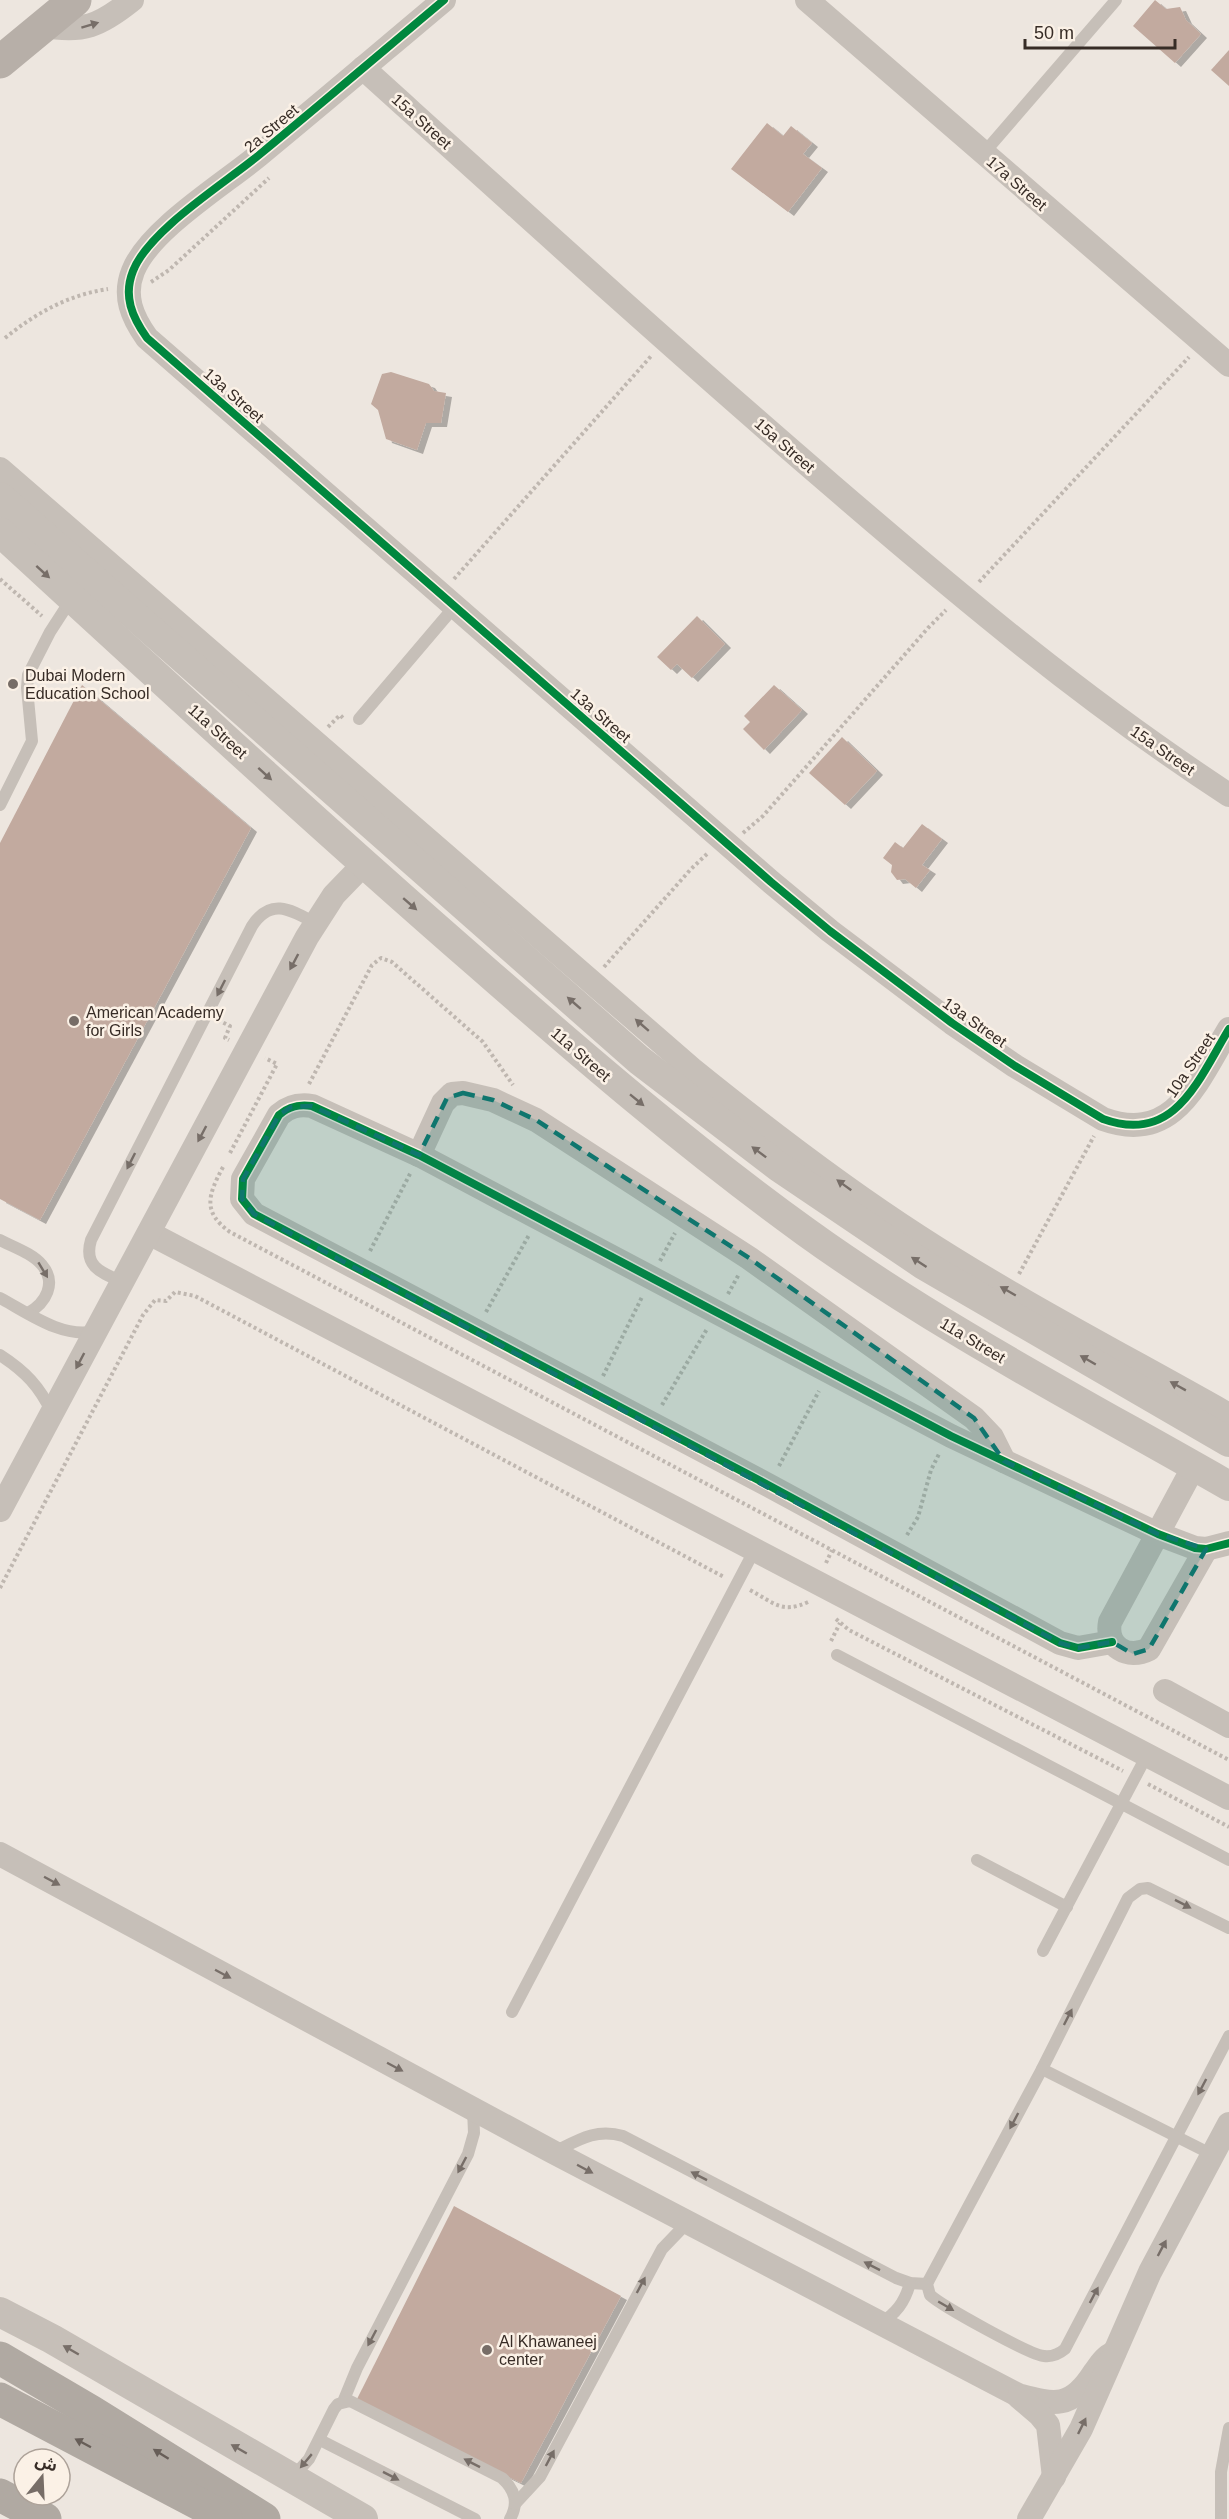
<svg xmlns="http://www.w3.org/2000/svg" width="1229" height="2519" viewBox="0 0 1229 2519" font-family="Arial,'Noto Sans Arabic',sans-serif">
<style>
.building{fill:#c2aa9f;filter:url(#shadow)}
.lines{fill:none;stroke-linecap:round;stroke-linejoin:round}
.path{stroke:#bfb7b0;stroke-width:4;stroke-dasharray:3 3;stroke-linecap:butt}
.service{stroke:#c6bfb8;stroke-width:12}
.minor{stroke:#c6bfb8;stroke-width:24}
.tertiary{stroke:#c6bfb8;stroke-width:30}
.secondary{stroke:#b7afa8;stroke-width:33}
.trunk{stroke:#b0a9a2;stroke-width:33}
.cycleway-casing{stroke:#fbf1e6;stroke-width:11}
.cycleway{stroke:#00873e;stroke-width:8}
.oneway{fill:#776e68}
.oneway2{fill:#675e58}
.marked{fill:#0f766e;fill-opacity:0.2;stroke:#0f766e;stroke-width:4.5;stroke-dasharray:12 8;stroke-linejoin:round}
.poi-dot{fill:#776d67;stroke:#fbf1e6;stroke-width:2}
.labels{text-anchor:middle;stroke-width:5;stroke-linejoin:round;paint-order:stroke}
.street-label{font-size:16px;fill:#372c26;stroke:#fbf1e6}
.poi-label{font-size:16px;fill:#372c26;stroke:#fbf1e6;text-anchor:start}
</style>
<defs>
<filter id="shadow"><feDropShadow dx="6" dy="4" stdDeviation="0" flood-color="#0004"/></filter>
</defs>
<rect width="100%" height="100%" fill="#ede6df"/>
<g class="building">
<path d="M1155 0 1166 9 1180 7 1186 20 1201 34 1175 63 1133 26Z"/>
<path d="M1229 50V86L1211 70Z"/>
<path d="M767 123 783 136 791 126 812 143 803 154 822 168 788 212 731 169Z"/>
<path d="M391 372 429 384 434 391 446 393 441 423H426L417 450 386 439 378 410 371 404 382 374Z"/>
<path d="M697 616 725 644 692 678 677 664 671 670 657 657Z"/>
<path d="M82 685 251 828 40 1220 0 1199V843Z"/>
<path d="M774 685 802 710 764 750 743 729 750 722 744 716Z"/>
<path d="M842 737 877 771 845 805 809 773Z"/>
<path d="M922 824 942 839 922 865 930 870 916 888 905 879 897 880 891 872 892 865 883 858 895 842 903 848Z"/>
<path d="M454 2206 621 2296 521 2483 355 2403Z"/>
</g>
<g class="lines">
<g class="path">
<path d="M151 282 169 270 269 178"/>
<path d="M5 338C36 313 68 295 108 289"/>
<path d="M0 579 42 616"/>
<path d="M454 579 652 355"/>
<path d="M979 582 1189 357"/>
<path d="M328 727 340 715 344 719"/>
<path d="M743 833 763 816 928 628 946 610"/>
<path d="M604 967 691 869 708 853"/>
<path d="M218 1020 230 1026 225 1038 229 1040"/>
<path d="M309 1084 372 965 381 958 392 962 483 1042 513 1085"/>
<path d="M230 1153 277 1064 265 1058"/>
<path d="M223 1167C208 1195 202 1212 230 1232L1229 1760"/>
<path d="M370 1251 411 1172"/>
<path d="M660 1261 675 1233"/>
<path d="M1019 1274 1094 1136"/>
<path d="M728 1294 739 1274"/>
<path d="M486 1312 529 1235"/>
<path d="M603 1376 642 1297"/>
<path d="M662 1405 707 1329"/>
<path d="M779 1466 819 1391"/>
<path d="M907 1535 918 1517 931 1470 939 1454"/>
<path d="M826 1563 832 1550"/>
<path d="M0 1588 143 1315 155 1300 166 1301 175 1292 195 1296 724 1577"/>
<path d="M750 1590C774 1603 782 1614 808 1602"/>
<path d="M836 1619 849 1630 1123 1771"/>
<path d="M831 1641 840 1623"/>
<path d="M1148 1784 1229 1827"/>
</g>
<g class="service">
<path d="M983 154 1116 0"/>
<path d="M359 719 455 606"/>
<path d="M0 805 32 741 27 688 28 675 50 632 72 598"/>
<path d="M0 1240C13 1247 32 1253 42 1265 57 1283 46 1303 28 1313"/>
<path d="M123 1282C102 1273 83 1267 91 1240L252 926C271 897 291 910 315 923"/>
<path d="M0 1298C28 1313 63 1339 95 1331"/>
<path d="M0 1355C25 1371 40 1387 52 1413"/>
<path d="M837 1655 1229 1860"/>
<path d="M977 1860 1067 1907"/>
<path d="M1229 1928 1148 1888 1140 1889 1128 1898 1042 2069 929 2280 927 2284 930 2295C942 2306 1030 2355 1044 2356 1052 2357 1059 2354 1065 2349L1229 2036"/>
<path d="M1043 1951 1147 1755"/>
<path d="M512 2012 754 1551"/>
<path d="M1042 2069 1213 2155"/>
<path d="M554 2152C578 2140 596 2128 623 2136L896 2278 910 2283 927 2284"/>
<path d="M879 2324C896 2314 905 2302 910 2283"/>
<path d="M343 2402 357 2368 468 2154 474 2133 473 2109"/>
<path d="M320 2440 475 2519"/>
<path d="M289 2473 300 2469 309 2459 334 2409 338 2404 350 2401 502 2478C515 2490 519 2503 510 2519"/>
<path d="M515 2504 540 2477 662 2249 687 2223"/>
<path d="M1221 2519V2472L1229 2428"/>
</g>
<g class="minor">
<path d="M444 0C382 52 321 104 259 155 224 184 149 230 133 271 123 296 132 317 147 338L771 882 830 931 952 1023 1015 1066 1103 1119C1175 1145 1198 1080 1229 1029"/>
<path d="M807 0 1229 365"/>
<path d="M42 25C82 34 101 25 132 0"/>
<path d="M363 68C518 208 672 348 830 484 960 596 1085 701 1229 795"/>
<path d="M0 469 692 1069C765 1128 839 1185 918 1236 1018 1301 1125 1356 1229 1415"/>
<path d="M419 1155 443 1103 452 1094 463 1093 493 1100 536 1120 749 1258 974 1418 992 1437 1004 1461"/>
<path d="M149 1233 1229 1798"/>
<path d="M1194 1466 1110 1622C1105 1647 1128 1660 1149 1649L1206 1549"/>
<path d="M0 1510 307 937 334 895 364 864"/>
<path d="M1112 1642 1078 1648 1060 1643 768 1485 254 1214 242 1199 243 1179 279 1115C289 1106 299 1104 312 1106L419 1155 951 1436 1158 1534 1195 1548 1206 1549 1229 1543"/>
<path d="M1165 1691 1229 1726"/>
<path d="M0 1854 553 2152 1018 2395C1055 2405 1071 2409 1094 2373 1100 2365 1104 2357 1114 2353"/>
<path d="M1019 2397 1039 2414 1048 2425 1054 2477"/>
<path d="M1029 2519 1081 2429 1150 2272 1229 2124"/>
</g>
<g class="tertiary">
<path d="M0 497 639 1060 779 1167 924 1265 1229 1442"/>
<path d="M0 532C158 677 316 823 478 964 584 1057 691 1149 806 1232 939 1328 1086 1404 1229 1486"/>
<path d="M0 2312 52 2339 363 2519"/>
</g>
<path class="secondary" d="M0 62 75 0"/>
<g class="trunk">
<path d="M0 2358 92 2412 264 2519"/>
<path d="M0 2399 226 2518"/>
<path d="M0 2495 45 2519"/>
</g>
<defs>
<g id="cycleway">
<path d="M444 0C382 52 321 104 259 155 224 184 149 230 133 271 123 296 132 317 147 338L771 882 830 931 952 1023 1015 1066 1103 1119C1175 1145 1198 1080 1229 1029"/>
<path d="M1112 1642 1078 1648 1060 1643 768 1485 254 1214 242 1199 243 1179 279 1115C289 1106 299 1104 312 1106L419 1155 951 1436 1158 1534 1195 1548 1206 1549 1229 1543"/>
</g>
</defs>
<use href="#cycleway" class="cycleway-casing"/>
<use href="#cycleway" class="cycleway"/>
</g>
<defs><path id="oneway-solid" d="M-6-.8H1V-3.2L6.5 0L1 3.2V.8H-6Z" transform="scale(1.5)"/></defs>
<g class="oneway">
<use href="#oneway-solid" transform="translate(90 25) rotate(-17)"/>
<use href="#oneway-solid" transform="translate(43 572) rotate(42)"/>
<use href="#oneway-solid" transform="translate(265 774) rotate(42)"/>
<use href="#oneway-solid" transform="translate(410 904) rotate(41)"/>
<use href="#oneway-solid" transform="translate(294 962) rotate(118)"/>
<use href="#oneway-solid" transform="translate(221 988) rotate(117)"/>
<use href="#oneway-solid" transform="translate(574 1003) rotate(-139)"/>
<use href="#oneway-solid" transform="translate(642 1025) rotate(-139)"/>
<use href="#oneway-solid" transform="translate(637 1100) rotate(39)"/>
<use href="#oneway-solid" transform="translate(202 1134) rotate(118)"/>
<use href="#oneway-solid" transform="translate(759 1152) rotate(-143)"/>
<use href="#oneway-solid" transform="translate(131 1161) rotate(117)"/>
<use href="#oneway-solid" transform="translate(844 1185) rotate(-144)"/>
<use href="#oneway-solid" transform="translate(919 1262) rotate(-147)"/>
<use href="#oneway-solid" transform="translate(43 1270) rotate(59)"/>
<use href="#oneway-solid" transform="translate(1008 1291) rotate(-150)"/>
<use href="#oneway-solid" transform="translate(1088 1360) rotate(-150)"/>
<use href="#oneway-solid" transform="translate(80 1361) rotate(118)"/>
<use href="#oneway-solid" transform="translate(1178 1386) rotate(-151)"/>
<use href="#oneway-solid" transform="translate(52 1881) rotate(28)"/>
<use href="#oneway-solid" transform="translate(1183 1904) rotate(27)"/>
<use href="#oneway-solid" transform="translate(223 1974) rotate(28)"/>
<use href="#oneway-solid" transform="translate(1068 2017) rotate(-63)"/>
<use href="#oneway-solid" transform="translate(395 2067) rotate(28)"/>
<use href="#oneway-solid" transform="translate(1202 2087) rotate(118)"/>
<use href="#oneway-solid" transform="translate(1014 2121) rotate(118)"/>
<use href="#oneway-solid" transform="translate(462 2165) rotate(118)"/>
<use href="#oneway-solid" transform="translate(585 2169) rotate(28)"/>
<use href="#oneway-solid" transform="translate(699 2176) rotate(-153)"/>
<use href="#oneway-solid" transform="translate(1162 2248) rotate(-62)"/>
<use href="#oneway-solid" transform="translate(872 2266) rotate(-153)"/>
<use href="#oneway-solid" transform="translate(641 2285) rotate(-62)"/>
<use href="#oneway-solid" transform="translate(1094 2295) rotate(-62)"/>
<use href="#oneway-solid" transform="translate(946 2306) rotate(30)"/>
<use href="#oneway-solid" transform="translate(372 2338) rotate(118)"/>
<use href="#oneway-solid" transform="translate(71 2350) rotate(-150)"/>
<use href="#oneway-solid" transform="translate(1082 2426) rotate(-64)"/>
<use href="#oneway-solid" transform="translate(239 2449) rotate(-150)"/>
<use href="#oneway-solid" transform="translate(550 2458) rotate(-62)"/>
<use href="#oneway-solid" transform="translate(306 2461) rotate(130)"/>
<use href="#oneway-solid" transform="translate(472 2463) rotate(-153)"/>
<use href="#oneway-solid" transform="translate(391 2476) rotate(27)"/>
</g>
<g class="oneway2">
<use href="#oneway-solid" transform="translate(83 2443) rotate(-152)"/>
<use href="#oneway-solid" transform="translate(161 2454) rotate(-148)"/>
</g>
<path class="marked" d="M463 1093 493 1100 536 1120 749 1258 974 1418 1004 1461 1158 1534 1206 1549 1149 1649 1133 1654 1112 1642 1078 1648 1060 1643 254 1214 242 1199 243 1179 279 1115 291 1107 312 1106 419 1155 447 1098Z"/>
<g class="poi-dot">
<circle cx="13" cy="684" r="6"/>
<circle cx="74" cy="1021" r="6"/>
<circle cx="487" cy="2350" r="6"/>
</g>
<g class="labels">
<g class="street-label">
<text transform="translate(422 121) rotate(42)" y="6">15a Street</text>
<text transform="translate(271 128) rotate(-40)" y="6">2a Street</text>
<text transform="translate(1017 183) rotate(41)" y="6">17a Street</text>
<text transform="translate(234 395) rotate(41)" y="6">13a Street</text>
<text transform="translate(785 445) rotate(41)" y="6">15a Street</text>
<text transform="translate(601 715) rotate(41)" y="6">13a Street</text>
<text transform="translate(218 731) rotate(42)" y="6">11a Street</text>
<text transform="translate(1163 750) rotate(35)" y="6">15a Street</text>
<text transform="translate(975 1022) rotate(35)" y="6">13a Street</text>
<text transform="translate(581 1054) rotate(41)" y="6">11a Street</text>
<text transform="translate(1190 1065) rotate(-56)" y="6">10a Street</text>
<text transform="translate(973 1340) rotate(31)" y="6">11a Street</text>
</g>
<g class="poi-label">
<text x="25" y="681">Dubai Modern<tspan x="25" dy="18">Education School</tspan></text>
<text x="86" y="1018">American Academy<tspan x="86" dy="18">for Girls</tspan></text>
<text x="499" y="2347">Al Khawaneej<tspan x="499" dy="18">center</tspan></text>
</g>
</g>
<g transform="translate(42 2477) rotate(18)"><circle r="28" fill="#fbf1e6" stroke="#ada299" stroke-width="1.5"/>
<path d="M0-4.5L10 22L0 15L-10 22Z" fill="#776d67"/>
<text y="-9" font-size="16" font-weight="bold" text-anchor="middle" fill="#372c26">ش</text>
</g>
<path d="M1025 39v9h150v-9" fill="none" stroke="#372c26" stroke-width="3"/>
<text x="1034" y="39" font-size="18" fill="#372c26" stroke="#fbf1e6" stroke-width="4.5" paint-order="stroke">50 m</text>
</svg>
